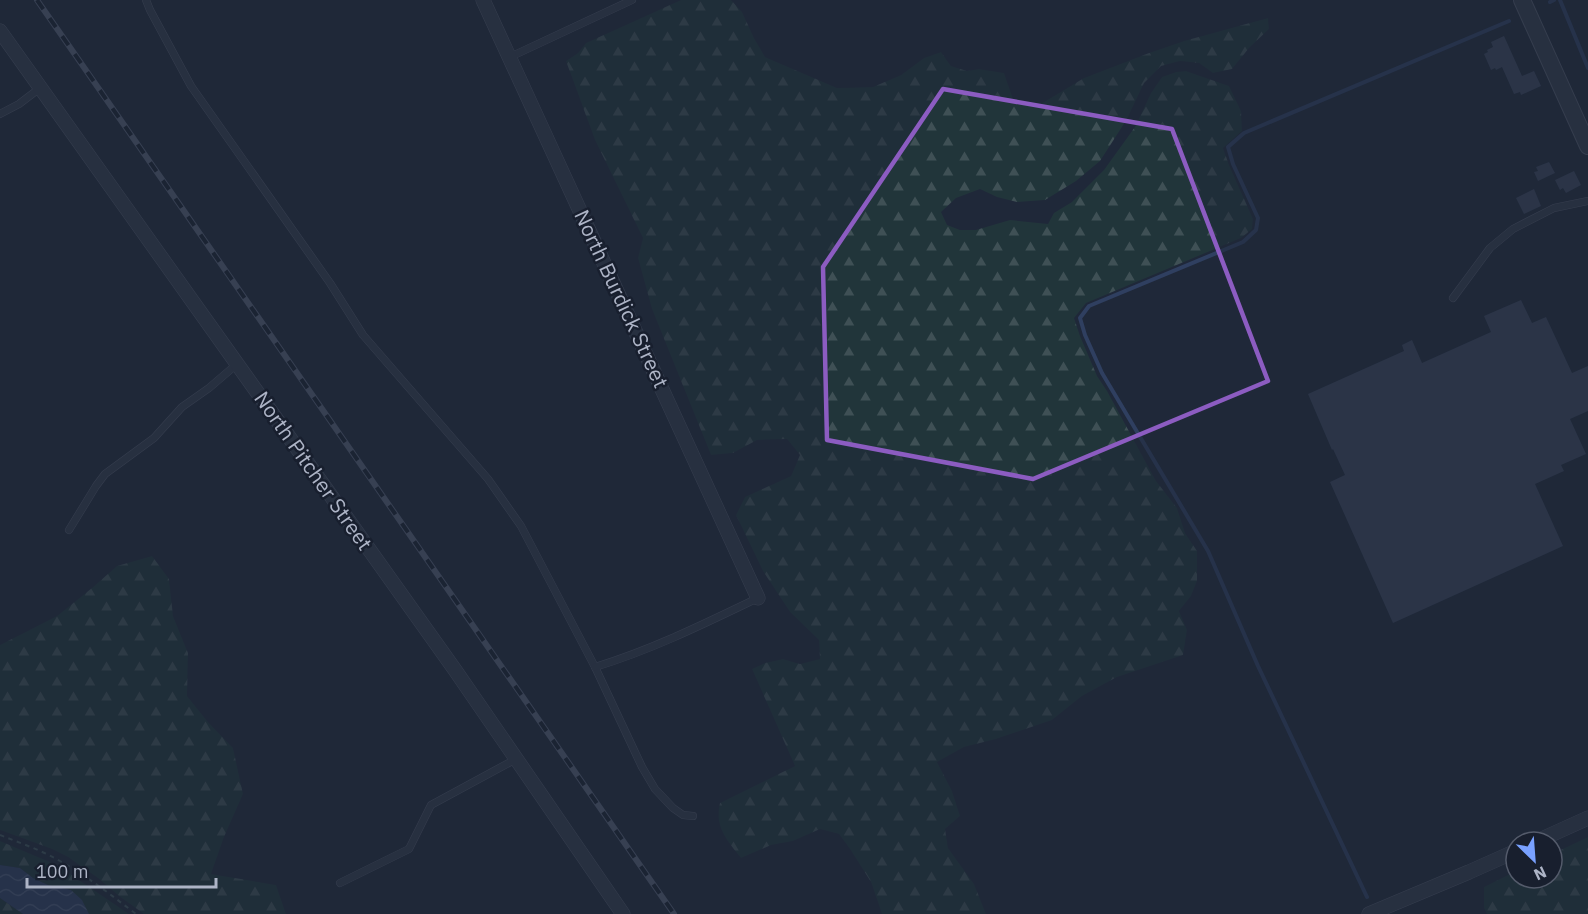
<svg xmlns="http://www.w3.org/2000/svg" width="1588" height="914" viewBox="0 0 1588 914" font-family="'IBM Plex Sans',sans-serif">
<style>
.forest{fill:url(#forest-firs)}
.water{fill:url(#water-waves)}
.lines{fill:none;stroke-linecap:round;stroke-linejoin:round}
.stream{stroke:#2f3f60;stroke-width:4}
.building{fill:#3a445a}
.service-casing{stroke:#505767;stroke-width:8}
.minor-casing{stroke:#505767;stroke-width:15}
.tertiary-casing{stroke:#505767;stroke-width:18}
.path{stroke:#3e5258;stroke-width:2;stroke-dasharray:4.5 4.5;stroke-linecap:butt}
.service{stroke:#323a4a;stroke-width:7}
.minor{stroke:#323a4a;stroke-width:14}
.tertiary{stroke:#323a4a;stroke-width:16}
.rail-casing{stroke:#545d71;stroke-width:6}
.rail{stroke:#181f2e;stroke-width:4;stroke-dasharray:11;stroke-linecap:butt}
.marked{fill:none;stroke:#8c5cc1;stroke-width:4.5;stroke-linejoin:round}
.labels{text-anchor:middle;stroke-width:5;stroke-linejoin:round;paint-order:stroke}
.street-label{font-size:21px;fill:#adb4c6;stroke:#181f2e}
</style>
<defs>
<pattern id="forest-firs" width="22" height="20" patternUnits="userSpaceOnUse" patternTransform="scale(1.5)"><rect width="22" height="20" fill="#21353a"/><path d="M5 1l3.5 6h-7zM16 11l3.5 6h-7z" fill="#3f5055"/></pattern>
<pattern id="water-waves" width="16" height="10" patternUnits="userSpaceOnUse" patternTransform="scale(1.5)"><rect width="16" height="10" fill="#2f3f60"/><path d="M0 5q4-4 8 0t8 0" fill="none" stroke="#4a5875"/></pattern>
</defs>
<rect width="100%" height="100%" fill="#1f2839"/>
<g class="forest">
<path d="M681 0H731L742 12 754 38 765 57 837 88 873 87 901 75 924 58 941 52 951 66 967 71 979 69 1004 73 1013 99 1039 105 1084 78 1149 53 1184 41 1268 18 1269 29 1249 48 1232 69 1213 73 1199 63 1180 61 1161 66 1144 83 1127 119 1100 161 1076 181 1045 200 1017 202 997 197 980 189 956 198 941 212 947 225 960 230H976L1010 220 1048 224 1054 213 1072 202 1104 170 1135 127 1151 93 1162 77 1176 72 1186 71 1229 86 1241 111 1242 131 1223 148 1229 165 1253 219 1252 229 1241 238 1086 303 1074 318 1080 336 1097 376 1107 391 1156 481 1177 508 1185 533 1197 551V581L1191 596 1179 611 1187 630 1183 655 1117 677 1082 696 1052 720 996 739 964 747 937 762 952 791 960 816 945 829 948 848 974 884 986 914H882L871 882 850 849 839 834 820 829 793 841 771 845 741 858C727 840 714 827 720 803L795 766 752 669 765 663 783 659 800 664 820 659 819 640 790 612 763 571 736 515 745 497 791 476 800 455 787 439 757 440 733 453 711 455 652 309 638 258 643 238 595 140 566 61 578 53 586 43Z"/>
<path d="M152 556 169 579 173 616 188 653 187 696 208 722 233 748 243 794 224 837 211 874 276 885 286 914H144L119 896 98 878 68 857 52 849 0 830V645L57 616 92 588 117 566Z"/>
<path d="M1588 837V914H1487L1484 908V887L1516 871V878H1552V854Z"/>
<path d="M0 841 57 865 129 914H89L71 890 48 885 33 878 20 868 0 865Z"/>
<path d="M0 898 23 914H0Z"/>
</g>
<path class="water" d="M0 865 20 868 33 878 48 885 71 890 82 900 89 914H23L0 898Z"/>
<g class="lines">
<g class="stream">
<path d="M1560 0 1588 68"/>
<path d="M1550 2 1554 0"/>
<path d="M1367 897 1258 666 1208 551 1102 373 1085 335 1080 318 1089 306 1243 242 1256 230 1258 218 1233 164 1228 147 1244 133 1509 21"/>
</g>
</g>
<g class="building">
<path d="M1504 36 1522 76 1534 71 1541 86 1521 95 1520 92 1514 94 1502 67 1496 70 1495 68 1491 70 1484 54 1488 52 1487 50 1493 47 1491 42Z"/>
<path d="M1549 162 1555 173 1538 181 1534 172 1538 171 1536 167Z"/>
<path d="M1574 171 1581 185 1566 193 1563 188 1560 190 1555 180Z"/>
<path d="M1534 189 1541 206 1524 214 1516 198Z"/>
<path d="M1521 300 1532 323 1546 317 1572 373 1588 366V411L1570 419 1586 454 1561 465 1564 471 1535 484 1563 546 1393 623 1330 482 1345 475 1333 449 1332 450 1308 394 1404 351 1402 345 1412 340 1422 363 1491 332 1484 316Z"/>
</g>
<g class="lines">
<defs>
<g id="service">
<path d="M146 0 150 10 191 86 330 283 363 335 488 479 521 526 595 667 642 767 655 789 673 808 683 815 693 816"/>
<path d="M510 57 632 0"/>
<path d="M0 114 19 104 40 88"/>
<path d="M1453 298 1490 248 1513 229 1554 208 1588 201"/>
<path d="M69 530 96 486 105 474 154 438 182 407 209 388 237 364"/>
<path d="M595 667C651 650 704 624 758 598"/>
<path d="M340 883 409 849 431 805 516 759"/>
</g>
<g id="minor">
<path d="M483 0 758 598"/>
<path d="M0 31 455 670 623 914"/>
<path d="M1535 842 1588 818"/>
<path d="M1369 914 1469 872 1516 851"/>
</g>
<path id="tertiary" d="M1522 0 1588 146"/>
</defs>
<use href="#service" class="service-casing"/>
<use href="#minor" class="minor-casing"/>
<use href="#tertiary" class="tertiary-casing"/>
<path class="path" d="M0 835C20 843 41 850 60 861 87 876 111 895 136 914"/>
<use href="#service" class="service"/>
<use href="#minor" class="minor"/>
<use href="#tertiary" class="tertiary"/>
<defs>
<path id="rail" d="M37 0 674 914"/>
</defs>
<use href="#rail" class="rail-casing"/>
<use href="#rail" class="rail"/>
</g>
<path d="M0 0H1588V914H0ZM943 89 1172 129 1268 381 1033 479 827 440 823 267Z" fill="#1f2839" fill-opacity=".55" fill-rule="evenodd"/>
<path class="marked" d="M943 89 1172 129 1268 381 1033 479 827 440 823 267Z"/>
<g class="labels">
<g class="street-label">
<text transform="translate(621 299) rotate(65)" y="7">North Burdick Street</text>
<text transform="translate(313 471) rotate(55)" y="7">North Pitcher Street</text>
</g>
</g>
<g transform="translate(1534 860) rotate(155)"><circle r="28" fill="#181f2e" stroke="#545b6b" stroke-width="1.5"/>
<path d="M0-4.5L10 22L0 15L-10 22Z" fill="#79a1ff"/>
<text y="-9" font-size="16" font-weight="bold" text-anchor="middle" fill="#adb4c6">N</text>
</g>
<path d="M27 878v9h189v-9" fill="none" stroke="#adb4c6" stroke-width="3"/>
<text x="36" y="878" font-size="18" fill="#adb4c6" stroke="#181f2e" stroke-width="4.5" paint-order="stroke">100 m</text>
</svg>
